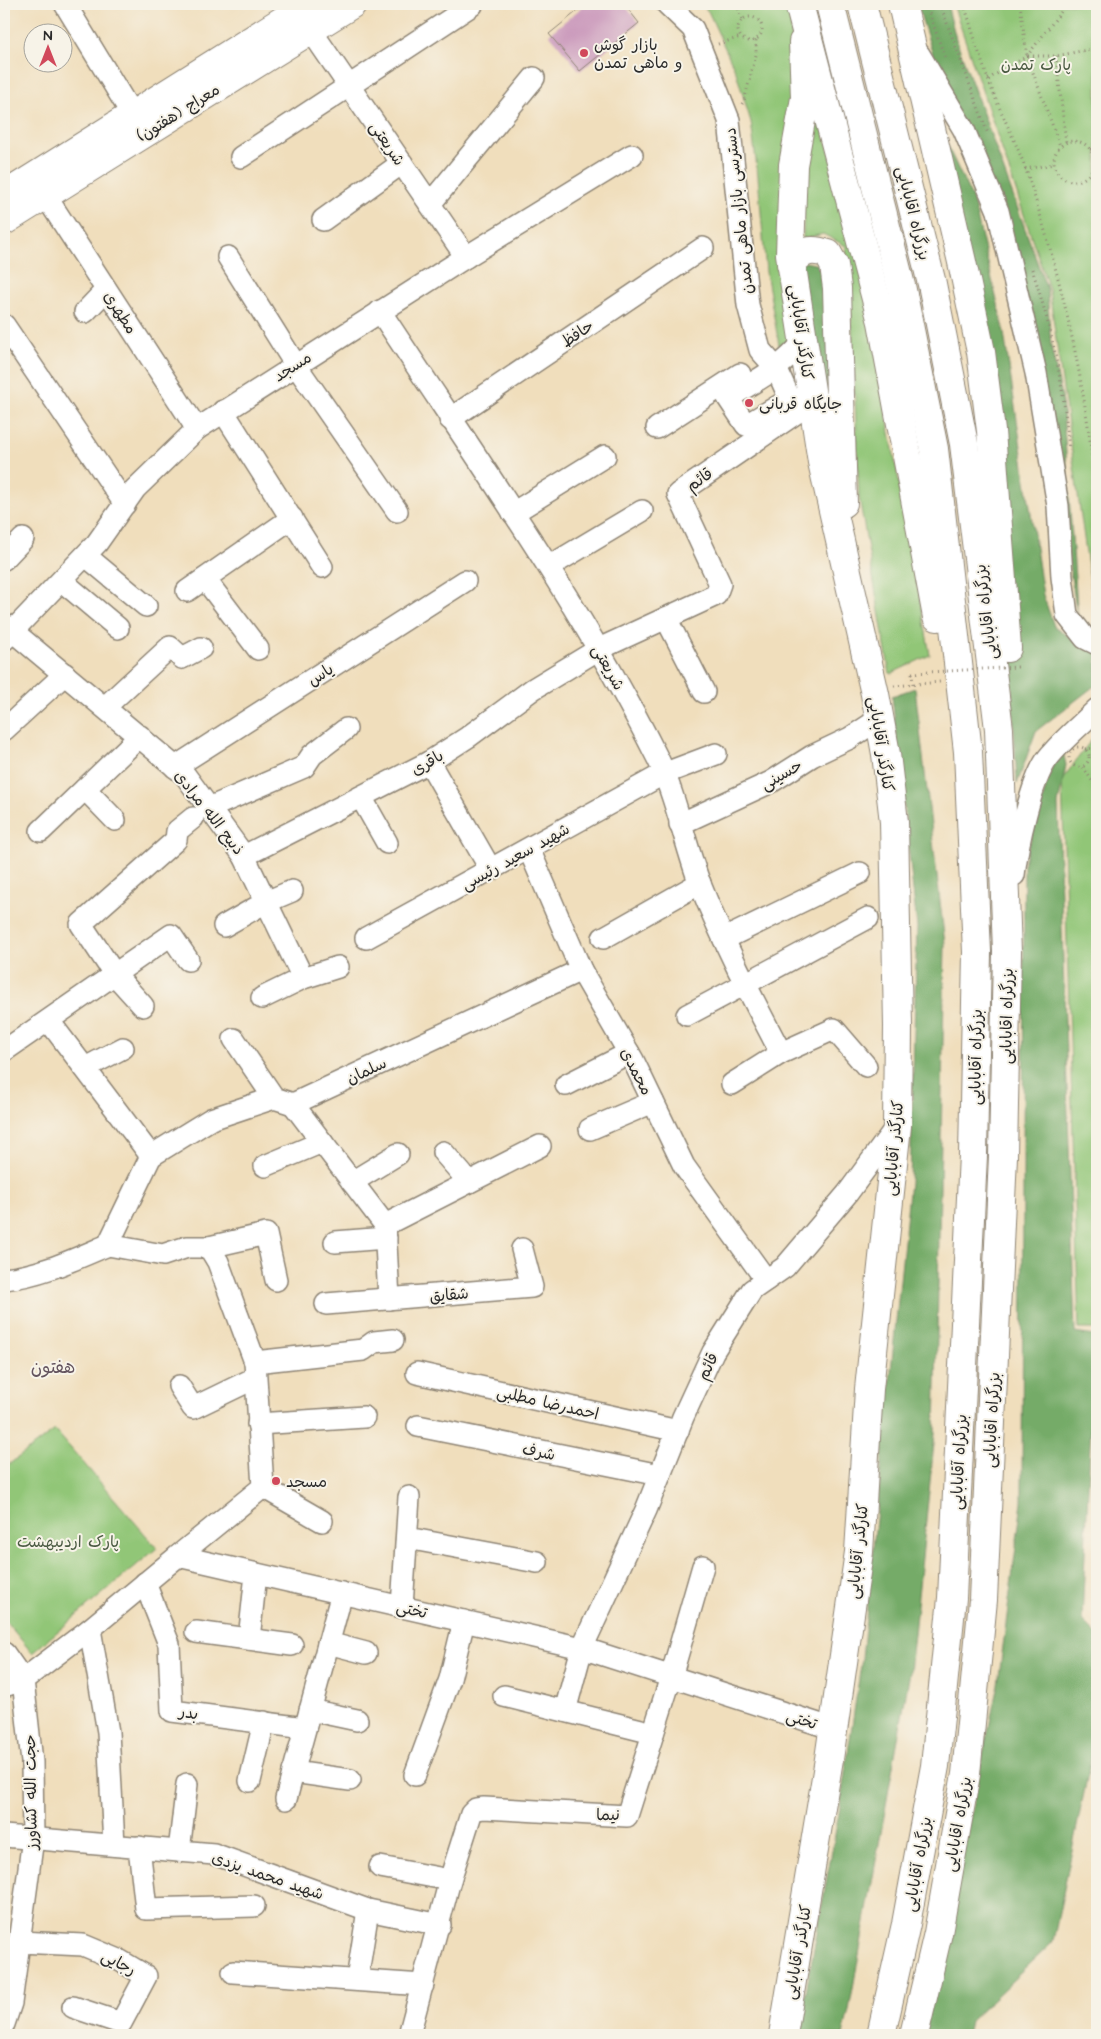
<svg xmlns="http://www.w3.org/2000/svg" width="1101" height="2039" viewBox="0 0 1101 2039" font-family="'Architects Daughter','Playpen Sans Arabic',sans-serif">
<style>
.green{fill:#91c677;stroke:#5e7851}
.forest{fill:#74ab68;stroke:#506b4a}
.building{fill:#cc9cbd}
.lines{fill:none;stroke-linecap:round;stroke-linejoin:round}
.minor-casing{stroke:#8e8474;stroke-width:24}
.major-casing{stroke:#8e8474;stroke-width:30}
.highway-casing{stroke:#8e8474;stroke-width:30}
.path{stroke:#8e8474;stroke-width:3;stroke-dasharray:1 4;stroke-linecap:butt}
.minor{stroke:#fff;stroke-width:21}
.major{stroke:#fff;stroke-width:28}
.highway{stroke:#fff;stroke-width:28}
.path-bridge{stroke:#8e8474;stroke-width:3;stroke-dasharray:1 4;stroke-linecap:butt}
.poi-dot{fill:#d1495b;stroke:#f7f3e8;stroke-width:2}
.labels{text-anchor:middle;stroke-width:4;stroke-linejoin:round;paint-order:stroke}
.poi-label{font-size:16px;fill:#2b2b2b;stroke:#f7f3e8;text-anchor:start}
.park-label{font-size:16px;fill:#4a5a42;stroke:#f7f3e8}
.street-label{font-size:16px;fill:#2b2b2b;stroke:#f7f3e8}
.neighbourhood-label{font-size:18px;fill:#63535e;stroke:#f7f3e8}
</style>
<rect width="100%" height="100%" fill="#f7f3e8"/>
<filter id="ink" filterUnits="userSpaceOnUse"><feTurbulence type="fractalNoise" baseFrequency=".02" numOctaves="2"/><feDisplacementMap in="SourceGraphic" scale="10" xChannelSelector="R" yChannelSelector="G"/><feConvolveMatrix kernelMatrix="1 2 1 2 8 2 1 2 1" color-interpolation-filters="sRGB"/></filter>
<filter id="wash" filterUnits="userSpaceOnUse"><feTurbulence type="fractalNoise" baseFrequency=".0096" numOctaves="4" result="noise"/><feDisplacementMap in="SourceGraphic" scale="20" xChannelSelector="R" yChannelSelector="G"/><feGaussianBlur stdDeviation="1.12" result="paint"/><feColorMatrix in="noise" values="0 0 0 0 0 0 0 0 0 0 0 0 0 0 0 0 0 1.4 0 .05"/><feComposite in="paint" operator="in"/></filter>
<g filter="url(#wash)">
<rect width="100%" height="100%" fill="#f0debc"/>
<g class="green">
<path d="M700 4H786L790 15 797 93 795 336 788 343 779 345 766 272 758 176 751 122 736 72 708 11Z"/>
<path d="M953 4H1097V617L1095 616 1049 289Z"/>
<path d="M817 108 857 249 930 655 890 674 859 497 852 326 846 246 823 234 803 239 804 197Z"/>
<path d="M1097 732V1329H1079L1062 780Z"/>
<path d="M55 1430 157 1548 32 1653 4 1619V1468Z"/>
</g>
<g class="forest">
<path d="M917 4H947L956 39 1047 289 1051 346 1062 398 1078 620 1034 346 934 58Z"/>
<path d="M938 126 973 200 1003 326 1043 595 1054 626 1086 649 1097 650V684L1036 731 1017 784 1003 524Z"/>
<path d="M800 261 825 266 834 486Z"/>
<path d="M915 688 945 944 935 1434 910 1672 849 2010 843 2035H798L839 1813 862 1658 910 1182 917 927 892 696Z"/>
<path d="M1063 752 1066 765 1058 804 1075 1333 1095 1336 1082 1620 1097 1635V1730L1053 1942 970 2021 967 2035H924L998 1684 1022 1502 1024 862 1054 760Z"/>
</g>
<g id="blocks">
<path class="building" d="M586 4H624L639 23 580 71 549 34Z"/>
</g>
</g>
<g filter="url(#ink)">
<use href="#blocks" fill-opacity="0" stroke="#8e8474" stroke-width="1"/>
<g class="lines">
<defs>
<g id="minor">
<path d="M65 4 133 116"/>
<path d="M667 4 693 29 729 120 748 305 760 350 776 368 790 399"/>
<path d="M310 29 466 257"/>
<path d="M919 54 964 130 998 211 1036 373 1058 506 1062 577 1067 615 1085 638 1097 644"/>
<path d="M241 157 472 5"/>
<path d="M45 195 197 429"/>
<path d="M430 204 534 78"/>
<path d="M323 220 402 163"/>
<path d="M228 257 295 364 397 511"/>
<path d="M380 311C476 458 579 601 658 759 676 796 685 845 700 884 723 942 752 998 781 1053"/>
<path d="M85 312 106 290"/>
<path d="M4 325 125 504"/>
<path d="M803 342C784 367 755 381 728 398L746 425 790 399 804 401"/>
<path d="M223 411 322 567"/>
<path d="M450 419 703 248"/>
<path d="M657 428 740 374"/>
<path d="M513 513 605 456"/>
<path d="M86 556 146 606"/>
<path d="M4 559 23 539"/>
<path d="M550 566 642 511"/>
<path d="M205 579 258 649"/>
<path d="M62 581 118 628"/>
<path d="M187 591 292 518"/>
<path d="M666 618 704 692"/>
<path d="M4 624 185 775 244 856 303 978"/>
<path d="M4 640 97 543 135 489 197 429 466 257 632 155"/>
<path d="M105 707 170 647 182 658 201 648"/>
<path d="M4 730 65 674"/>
<path d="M429 762 491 870"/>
<path d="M175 767 465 581"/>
<path d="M85 789 115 820"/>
<path d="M361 797 387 843"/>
<path d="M209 808 304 767 312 755 346 729"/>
<path d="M680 824 771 782 812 756 850 738 879 719"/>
<path d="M41 831 140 736"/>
<path d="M529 849 581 970 633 1060 684 1166 766 1280"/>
<path d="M244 856 429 762 468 737 533 689 599 649 716 595 720 584 678 494 812 402"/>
<path d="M1014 875C1017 847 1031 780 1048 758 1062 740 1081 725 1097 709"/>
<path d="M224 926 266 902 292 891"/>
<path d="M366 938 663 774 716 754"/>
<path d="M603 938 700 883"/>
<path d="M724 939 860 873"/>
<path d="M262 998 303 978 338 967"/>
<path d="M143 1006 115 975 81 924 176 840 177 831 193 818"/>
<path d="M687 1015 868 918"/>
<path d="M49 1021 151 1156"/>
<path d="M234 1039 274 1098"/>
<path d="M4 1051 171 935 188 960"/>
<path d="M85 1068 123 1048"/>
<path d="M732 1084 781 1053 834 1029 866 1066"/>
<path d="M566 1085 629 1053"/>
<path d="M293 1104 385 1225 389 1299"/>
<path d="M590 1129 653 1102"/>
<path d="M443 1152 469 1182"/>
<path d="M151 1156 211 1119 274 1098 293 1104 581 970"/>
<path d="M265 1166 322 1142"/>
<path d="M352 1182 398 1154"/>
<path d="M385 1225 540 1146"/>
<path d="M335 1242 386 1238"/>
<path d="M108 1245 163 1255 187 1247H209L218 1262 255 1362 263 1487 178 1556"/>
<path d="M209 1247 266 1234 276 1280"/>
<path d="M4 1279C39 1276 75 1259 108 1245L151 1156"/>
<path d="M326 1304 532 1287 522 1249"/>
<path d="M255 1362 363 1350 374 1342 393 1340"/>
<path d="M417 1373 678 1431"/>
<path d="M179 1386 193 1408 255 1378"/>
<path d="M258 1424 364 1417"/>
<path d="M418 1426 660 1475"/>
<path d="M263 1487 322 1521"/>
<path d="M407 1538 537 1562"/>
<path d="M145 1583 169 1644 172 1711 305 1728"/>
<path d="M402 1607 409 1497"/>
<path d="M90 1629 108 1732 114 1845"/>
<path d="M196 1632 292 1645"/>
<path d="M249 1639 256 1574"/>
<path d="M328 1643 366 1653"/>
<path d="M4 1653 23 1680 32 1762 33 1838 11 2003 4 2024"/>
<path d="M4 1686 23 1680 90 1629 178 1556 582 1648 834 1729"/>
<path d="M504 1696 653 1733"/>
<path d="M310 1710 357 1720"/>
<path d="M565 1711 582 1648 646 1510 683 1417 713 1352 752 1290 785 1267 847 1194 897 1126"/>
<path d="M293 1772 350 1780"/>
<path d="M415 1775 450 1679 464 1621"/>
<path d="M250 1781 264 1722"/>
<path d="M286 1799 342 1593"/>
<path d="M4 1836 214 1854 368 1910 440 1925"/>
<path d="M139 1847 146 1909 254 1906"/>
<path d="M179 1851 187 1784"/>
<path d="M380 1867 450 1880"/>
<path d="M19 1942 83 1945 119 1960 146 1976 121 2023 73 2007"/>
<path d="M233 1972 423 1985"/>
<path d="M357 1980 368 1910"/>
<path d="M409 2035 450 1880 471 1814 476 1809 484 1808 627 1816 671 1677 703 1566"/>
</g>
<g id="major">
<path d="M4 196 309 4"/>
<path d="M4 221 352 4"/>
<path d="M791 264C803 250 811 248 828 254L834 265 837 288 843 503"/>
<path d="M783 2035 829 1759 859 1552 869 1389 897 1126 898 1026 894 822 886 754 875 694 822 462 790 254 793 165 805 98 803 42"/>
</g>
<g id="highway">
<path d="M799 4 882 322 937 617"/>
<path d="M830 4 902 290 934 449 968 752 977 952 973 1155 952 1598 935 1766 906 1924 881 2035"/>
<path d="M862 4 932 284 964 444 999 729 1007 952 1003 1156 983 1600 966 1774 938 1933 914 2035"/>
<path d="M902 4 962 262 981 352 991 431 1007 648"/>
</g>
</defs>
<use href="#minor" class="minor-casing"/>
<use href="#major" class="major-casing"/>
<use href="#highway" class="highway-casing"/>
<g class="path">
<path d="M737 4 742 20"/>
<path d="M926 4 945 58"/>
<path d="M940 4 988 134"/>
<path d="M964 4C972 29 979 55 988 79 999 110 1015 139 1026 170 1062 279 1089 394 1097 509"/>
<path d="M1020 4 1027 56 1060 146"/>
<circle cx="750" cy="29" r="12"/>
<path d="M718 44 741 37"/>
<path d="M1028 56H1056L1097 48"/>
<path d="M1056 56 1066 143"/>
<path d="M988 79 1027 56 1067 4"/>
<path d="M742 104 744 101 756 55V40"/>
<circle cx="1074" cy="161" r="20"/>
<path d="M1090 149H1097"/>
<path d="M1025 169 1054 164"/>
<path d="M1032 269C1052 330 1064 385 1069 450"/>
<path d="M912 673 913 684"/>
<path d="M894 686 940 682"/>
<circle cx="1079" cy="757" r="10"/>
<path d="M1085 749 1097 748"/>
<path d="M1083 767 1097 788"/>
</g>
<use href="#minor" class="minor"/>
<use href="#major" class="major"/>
<use href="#highway" class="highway"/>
<path class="path-bridge" d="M912 673 1018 667"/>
</g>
</g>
<g class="poi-dot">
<circle cx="584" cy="53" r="5"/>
<circle cx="749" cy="403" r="5"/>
<circle cx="276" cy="1481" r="5"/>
</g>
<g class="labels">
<g class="poi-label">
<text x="594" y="50">بازار گوش<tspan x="594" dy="18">و ماهی تمدن</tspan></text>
<text x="759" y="409">جایگاه قربانی</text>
<text x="286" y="1487">مسجد</text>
</g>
<g class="park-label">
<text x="1036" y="70">پارک تمدن</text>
<text x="68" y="1547">پارک اردیبهشت</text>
</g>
<g class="street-label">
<text transform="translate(178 112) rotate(-32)" y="6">معراج (هفتون)</text>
<text transform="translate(388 143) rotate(56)" y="6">شریعتی</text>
<text transform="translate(738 211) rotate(-96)" y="6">دسترسی بازار ماهی تمدن</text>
<text transform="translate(914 213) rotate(76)" y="6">بزرگراه اقابابایی</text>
<text transform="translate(121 312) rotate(57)" y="6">مطهری</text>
<text transform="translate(802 332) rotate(82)" y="6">کنارگذر آقابابایی</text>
<text transform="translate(577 333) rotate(-34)" y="6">حافظ</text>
<text transform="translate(292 366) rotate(-33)" y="6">مسجد</text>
<text transform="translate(699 479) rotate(-35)" y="6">قائم</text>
<text transform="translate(985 612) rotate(-97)" y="6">بزرگراه اقابابایی</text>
<text transform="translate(609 667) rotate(61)" y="6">شریعتی</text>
<text transform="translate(320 674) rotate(-33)" y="6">یاس</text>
<text transform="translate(882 744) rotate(81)" y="6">کنارگذر آقابابایی</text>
<text transform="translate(427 762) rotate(-30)" y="6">باقری</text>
<text transform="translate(781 774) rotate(-30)" y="6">حسینی</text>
<text transform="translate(210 812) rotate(52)" y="6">ذبیح الله مرادی</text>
<text transform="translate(515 856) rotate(-29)" y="6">شهید سعید رئیسی</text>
<text transform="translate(1006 1016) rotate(-89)" y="6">بزرگراه اقابابایی</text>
<text transform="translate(975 1057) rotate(-89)" y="6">بزرگراه آقابابایی</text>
<text transform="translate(366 1070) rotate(-25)" y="6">سلمان</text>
<text transform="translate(637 1071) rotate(63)" y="6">محمدی</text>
<text transform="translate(893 1148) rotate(-85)" y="6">کنارگذر آقابابایی</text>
<text transform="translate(449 1294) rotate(-5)" y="6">شقایق</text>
<text transform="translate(707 1366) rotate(-64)" y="6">قائم</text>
<text transform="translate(548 1402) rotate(13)" y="6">احمدرضا مطلبی</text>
<text transform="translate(991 1420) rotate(-87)" y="6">بزرگراه اقابابایی</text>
<text transform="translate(539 1451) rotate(11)" y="6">شرف</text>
<text transform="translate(958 1462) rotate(-87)" y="6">بزرگراه آقابابایی</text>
<text transform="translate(857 1551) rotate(-84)" y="6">کنارگذر آقابابایی</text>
<text transform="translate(412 1609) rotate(13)" y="6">تختی</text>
<text transform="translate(189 1712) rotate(10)" y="6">بدر</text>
<text transform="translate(802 1719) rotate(18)" y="6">تختی</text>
<text transform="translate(30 1792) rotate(-91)" y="6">حجت الله کشاورز</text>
<text transform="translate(608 1814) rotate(-1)" y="6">نیما</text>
<text transform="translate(957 1824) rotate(-80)" y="6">بزرگراه اقابابایی</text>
<text transform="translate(917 1864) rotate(-80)" y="6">بزرگراه آقابابایی</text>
<text transform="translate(268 1875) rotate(19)" y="6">شهید محمد یزدی</text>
<text transform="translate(797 1952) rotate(-80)" y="6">کنارگذر آقابابایی</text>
<text transform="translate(119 1962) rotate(27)" y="6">رجایی</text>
</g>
<g class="neighbourhood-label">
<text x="53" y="1373">هفتون</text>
</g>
</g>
<rect width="1101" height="2039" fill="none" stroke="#f7f3e8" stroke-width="20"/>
<g transform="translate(48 48)"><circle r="24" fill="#f7f3e8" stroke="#a5a39c"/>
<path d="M0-4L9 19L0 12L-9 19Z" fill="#d1495b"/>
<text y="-8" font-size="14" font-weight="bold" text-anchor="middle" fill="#2b2b2b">N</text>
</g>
</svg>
